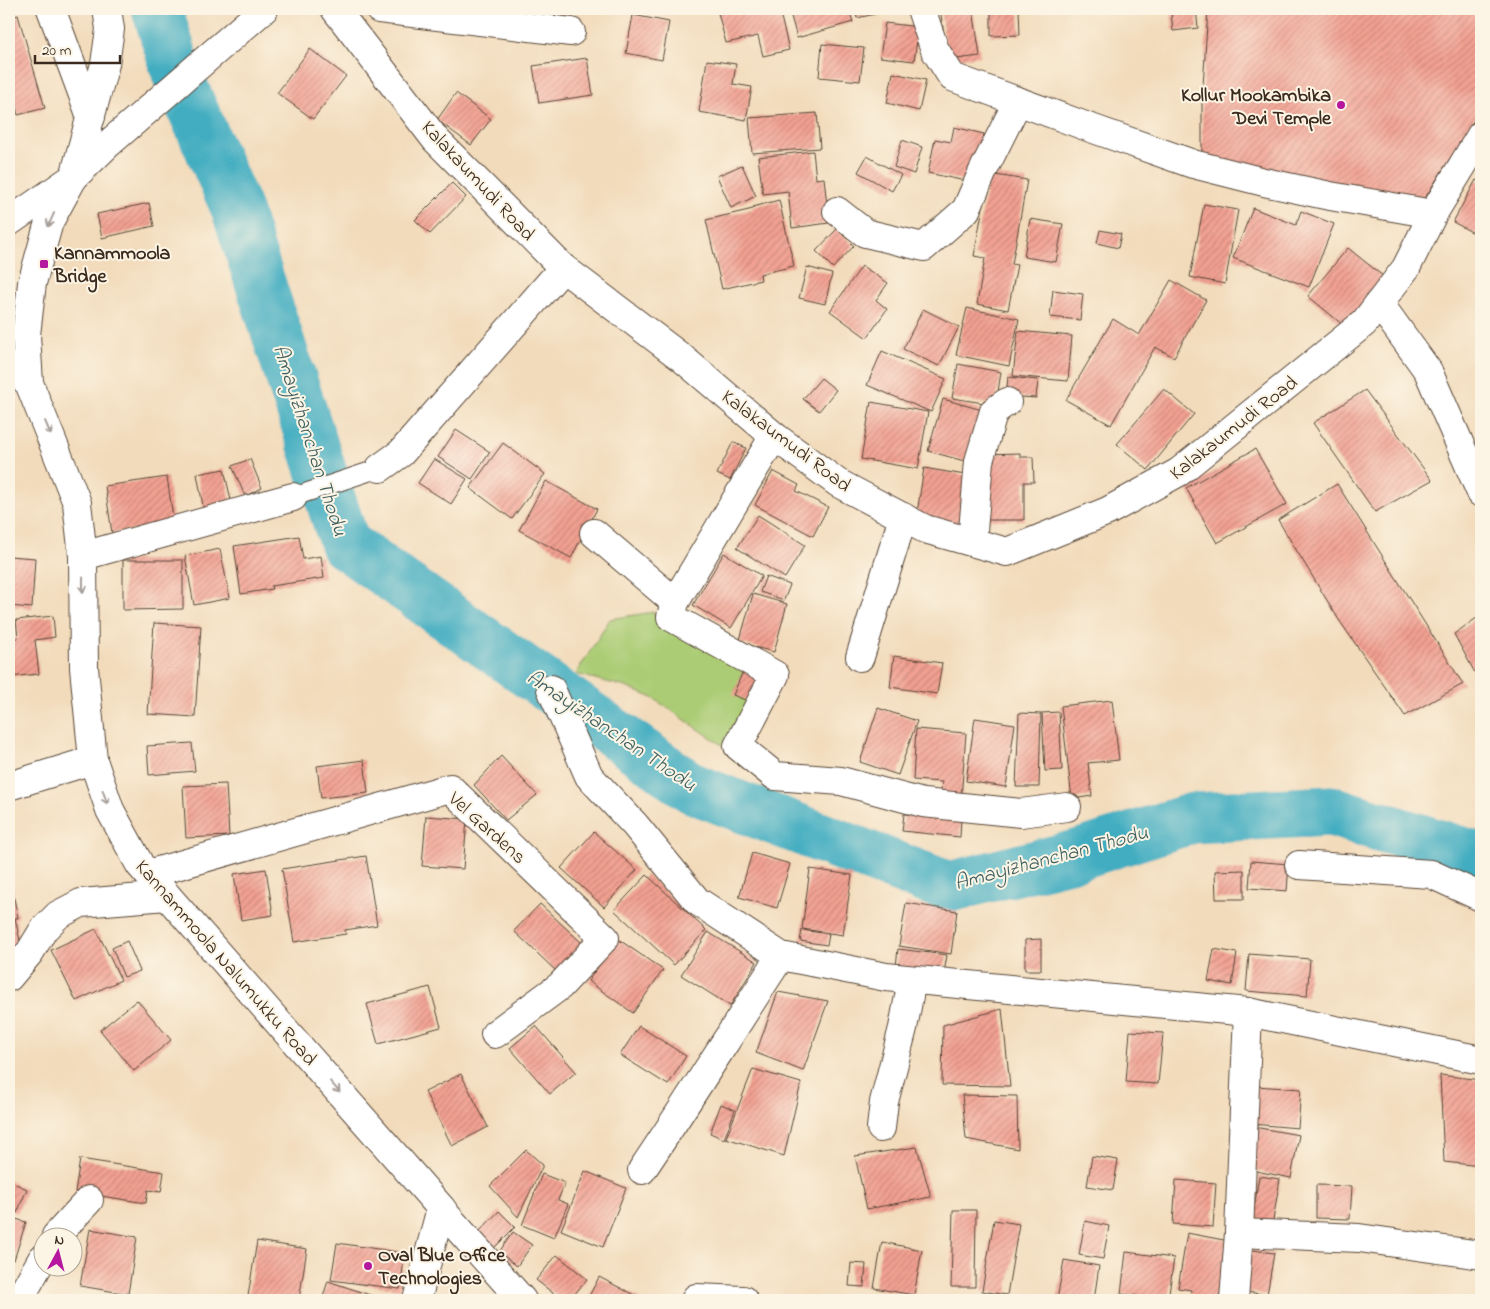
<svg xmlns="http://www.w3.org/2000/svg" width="1490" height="1309" viewBox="0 0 1490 1309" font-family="'Indie Flower',sans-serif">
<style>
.garden{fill:#abcc74;stroke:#737b49}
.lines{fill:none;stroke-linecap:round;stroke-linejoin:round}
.river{stroke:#42adc1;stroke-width:51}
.building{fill:url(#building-hatch)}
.lane-casing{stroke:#564536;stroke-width:20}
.street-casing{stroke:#564536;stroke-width:30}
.secondary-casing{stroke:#564536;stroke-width:30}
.lane{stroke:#fff;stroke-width:18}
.street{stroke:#fff;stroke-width:28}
.secondary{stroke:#fff;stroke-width:28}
.oneway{stroke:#a79f9a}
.poi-dot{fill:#b5179e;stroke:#fcf5e5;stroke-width:2}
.labels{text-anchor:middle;stroke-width:4;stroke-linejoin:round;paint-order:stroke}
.poi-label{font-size:20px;font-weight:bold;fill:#3b2a1e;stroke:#fcf5e5;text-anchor:start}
.street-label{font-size:20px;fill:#3b2a1e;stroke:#fcf5e5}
.water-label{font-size:21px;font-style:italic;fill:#3e5e5f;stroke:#fcf5e5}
</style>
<defs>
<pattern id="building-hatch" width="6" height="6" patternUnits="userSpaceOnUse" patternTransform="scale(1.25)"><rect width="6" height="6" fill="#f3a192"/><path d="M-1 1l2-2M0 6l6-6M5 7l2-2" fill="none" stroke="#c68377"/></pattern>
</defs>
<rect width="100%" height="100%" fill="#fcf5e5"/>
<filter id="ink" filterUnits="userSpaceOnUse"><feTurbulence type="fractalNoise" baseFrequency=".02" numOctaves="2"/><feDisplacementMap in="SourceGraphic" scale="10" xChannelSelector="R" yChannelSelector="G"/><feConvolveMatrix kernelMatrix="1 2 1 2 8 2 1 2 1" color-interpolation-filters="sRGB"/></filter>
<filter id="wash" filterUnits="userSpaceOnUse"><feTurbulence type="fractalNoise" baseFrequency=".0096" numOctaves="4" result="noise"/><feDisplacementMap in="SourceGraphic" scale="20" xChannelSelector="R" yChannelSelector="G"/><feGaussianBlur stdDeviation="1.12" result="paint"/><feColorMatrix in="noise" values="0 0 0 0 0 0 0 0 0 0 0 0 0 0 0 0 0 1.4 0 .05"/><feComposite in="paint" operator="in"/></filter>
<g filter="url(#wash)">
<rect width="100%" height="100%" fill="#f2dbbb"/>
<path class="garden" d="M653 612 763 675 722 745 653 698 626 687 576 674 610 619Z"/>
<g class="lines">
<path class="river" d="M157 9 178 76 236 208 345 544 692 788 949 887 1077 855 1193 818 1331 811 1481 858"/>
</g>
<g id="blocks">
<g class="building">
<path d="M516 9H569V15L516 11Z"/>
<path d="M717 9H779L789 50 763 56 758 36 726 43Z"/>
<path d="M789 9H849L853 22 797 38Z"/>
<path d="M855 9H889V11L857 18Z"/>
<path d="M940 9H973L980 56 948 60Z"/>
<path d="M991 9H1019L1020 35 991 36Z"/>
<path d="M1196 9 1198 28 1173 31 1171 12Z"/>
<path d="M1208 9H1481V109L1425 198 1303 187 1202 156V102Z"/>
<path d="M18 15 45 108 18 115 9 82V18Z"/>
<path d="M633 15 669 22 662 60 626 53Z"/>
<path d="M885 23 919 27 914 61 880 57Z"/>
<path d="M822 44 864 48 860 81 819 77Z"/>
<path d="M310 49 346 76 313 119 277 93Z"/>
<path d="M587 58 593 95 539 103 533 66Z"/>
<path d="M707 60 736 64 733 84 752 87 746 120 699 112Z"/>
<path d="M893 73 926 80 919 111 887 103Z"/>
<path d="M456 93 491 119 471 145 437 120Z"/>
<path d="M817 113 820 148 752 153 749 118Z"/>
<path d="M954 127 984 134 975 183 928 173 935 139 951 142Z"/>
<path d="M902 140 922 147 914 174 894 167Z"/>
<path d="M813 151 816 179 824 178 829 223 792 228 788 191 763 194 758 157Z"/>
<path d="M867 156 901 175 892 191 858 172Z"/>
<path d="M742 165 756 196 731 208 717 176Z"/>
<path d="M989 174 1027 180 1012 264 1017 265 1008 310 977 304 985 258 974 256Z"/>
<path d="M1476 180 1481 182V237L1453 222Z"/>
<path d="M452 183 466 197 430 234 415 220Z"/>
<path d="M779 200 794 266 760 274 761 280 722 289 706 220 753 209V207Z"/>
<path d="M149 203 154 226 102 238 97 214Z"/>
<path d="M1204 204 1238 210 1225 284 1190 277Z"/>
<path d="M1253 208 1296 225 1301 211 1334 224 1309 287 1233 258Z"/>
<path d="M1030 219 1063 224 1056 262 1024 257Z"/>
<path d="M837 229 854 246 833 268 816 251Z"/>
<path d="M1100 230 1121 234 1118 248 1097 243Z"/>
<path d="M1348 248 1389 281 1349 330 1308 296Z"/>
<path d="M862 266 888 283 876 300 887 309 867 338 830 311Z"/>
<path d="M807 267 832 274 825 304 799 298Z"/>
<path d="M1171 280 1206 300 1174 357 1155 347 1111 425 1066 400 1113 319 1139 335Z"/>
<path d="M1053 290 1083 294 1080 320 1050 317Z"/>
<path d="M967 308 1019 319 1009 366 956 355Z"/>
<path d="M923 309 959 327 939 366 903 349Z"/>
<path d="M1018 331 1072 336 1068 381 1013 376Z"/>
<path d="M882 351 946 379 931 412 867 385Z"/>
<path d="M958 364 1001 372 996 405 952 398Z"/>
<path d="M1008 377 1038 380 1036 398 1006 396Z"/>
<path d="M821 378 836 390 819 411 803 399Z"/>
<path d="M1164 389 1194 414 1148 470 1117 444Z"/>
<path d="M1365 390 1432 480 1375 512 1313 423Z"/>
<path d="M943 399 982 410 968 462 928 451Z"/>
<path d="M871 402 928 412 918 469 861 459Z"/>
<path d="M456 430 490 452 472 479 438 457Z"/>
<path d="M733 442 746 448 730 480 717 474Z"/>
<path d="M503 443 545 474 512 519 470 488Z"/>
<path d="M1255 449 1287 504 1217 543 1186 488Z"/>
<path d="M1020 453V457H1033L1034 482H1024V520H984L983 454Z"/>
<path d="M250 459 262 488 245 496 232 466Z"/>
<path d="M434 459 467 479 451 504 418 483Z"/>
<path d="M924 468 977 477 968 528 916 520Z"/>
<path d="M224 469 232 505 204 511 197 474Z"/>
<path d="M773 471 799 485 796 491 828 507 813 536 755 505Z"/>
<path d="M167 477 174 524 112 533 105 486Z"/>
<path d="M546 481 597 509 571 558 519 530Z"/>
<path d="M1337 484 1463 684 1405 716 1339 620 1278 520Z"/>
<path d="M758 515 805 545 785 578 737 548Z"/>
<path d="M299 536 303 559 321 556 324 578 271 586 272 589 241 594 234 546Z"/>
<path d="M220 549 230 598 194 605 185 556Z"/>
<path d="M724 553 762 576 731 628 693 605Z"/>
<path d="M9 556 35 558 32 608 9 606Z"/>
<path d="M123 560H183V609L123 610Z"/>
<path d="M766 576 790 585 784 600 760 592Z"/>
<path d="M753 594 787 604 774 652 739 643Z"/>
<path d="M1481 615V684L1454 634Z"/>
<path d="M53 616 55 637 35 640 39 674 9 677V639L18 638 16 620Z"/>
<path d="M154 623 201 626 195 717 148 714Z"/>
<path d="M894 656 942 663 937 694 890 687Z"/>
<path d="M745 666 763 674 750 702 733 695Z"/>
<path d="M1112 700 1119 760 1088 763 1092 796 1072 799 1061 706Z"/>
<path d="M878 708 917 721 898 775 860 762Z"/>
<path d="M1059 712 1062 770 1045 771 1042 713Z"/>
<path d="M1019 713 1041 714 1039 787H1016Z"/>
<path d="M975 718 1015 724 1006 787 966 781Z"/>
<path d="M916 729 966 733 961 799 940 797 942 782 913 780Z"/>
<path d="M192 743 195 771 149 775 147 746Z"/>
<path d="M501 756 537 795 506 820 474 785Z"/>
<path d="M364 760 368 793 321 798 317 766Z"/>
<path d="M226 784 229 836 186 838 183 786Z"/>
<path d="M904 814 961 819 960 837 902 831Z"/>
<path d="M426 816 467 819 463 869 422 866Z"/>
<path d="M594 832 637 870 604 907 561 868Z"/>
<path d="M752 853 790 864 777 908 739 897Z"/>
<path d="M366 856 377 925 345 930 346 934 294 942 282 869Z"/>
<path d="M1251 861 1289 864 1287 891 1249 888Z"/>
<path d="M266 869 273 915 241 920 234 874Z"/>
<path d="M810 869 852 875 843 935 802 929Z"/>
<path d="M1244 870V899H1216L1215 871Z"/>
<path d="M9 874 18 918H15L22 950 9 953Z"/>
<path d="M647 875 706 930 674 965 614 910Z"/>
<path d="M906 903 957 911 951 954 899 946Z"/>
<path d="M540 904 583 944 557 972 514 931Z"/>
<path d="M96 929 121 980 76 1001 51 950Z"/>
<path d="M802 930 829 934 827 945 800 941Z"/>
<path d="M708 932 757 962 730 1006 681 975Z"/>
<path d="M618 939 663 970 633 1013 588 981Z"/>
<path d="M1041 939V970H1025V940Z"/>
<path d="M127 941 140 971 124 977 112 948Z"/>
<path d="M898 949 947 955 944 973 896 966Z"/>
<path d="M1214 949 1237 953 1232 985 1208 981Z"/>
<path d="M1249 954 1310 959 1307 996 1246 991Z"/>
<path d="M430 987 441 1027 378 1044 367 1004Z"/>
<path d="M778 992 828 1001 803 1071 756 1053Z"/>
<path d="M137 1000 171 1040 134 1071 100 1030Z"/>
<path d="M1002 1009 1010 1086 942 1085 943 1025Z"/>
<path d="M536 1026 576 1072 550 1094 510 1048Z"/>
<path d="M639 1026 686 1056 668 1085 620 1055Z"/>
<path d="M1130 1031 1163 1033 1158 1084 1126 1082Z"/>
<path d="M753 1069 801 1083 784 1156 726 1138Z"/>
<path d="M461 1074 488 1127 452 1146 425 1092Z"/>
<path d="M1440 1075 1481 1080V1166L1444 1162Z"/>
<path d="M1255 1086 1301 1089 1298 1128 1252 1124Z"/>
<path d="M962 1095 1017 1096 1018 1149 966 1139Z"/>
<path d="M721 1104 735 1110 724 1139 710 1133Z"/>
<path d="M1254 1127 1299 1135 1291 1178 1246 1169Z"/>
<path d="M917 1147 931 1197 867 1209 855 1156Z"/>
<path d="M526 1150 543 1165 518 1217 490 1186Z"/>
<path d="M1092 1156 1118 1160 1113 1190 1087 1186Z"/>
<path d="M80 1159 164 1172 161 1192 148 1190 146 1203 75 1192Z"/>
<path d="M585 1171 626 1188 603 1247 561 1230Z"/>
<path d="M542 1174 565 1183 558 1200 568 1204 554 1238 522 1225Z"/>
<path d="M1259 1176 1280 1179 1271 1232 1251 1229Z"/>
<path d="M1176 1180 1216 1183 1213 1227 1173 1224Z"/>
<path d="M9 1181 27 1189 17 1213 9 1210Z"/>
<path d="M1316 1185 1352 1186 1350 1219 1316 1218Z"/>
<path d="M953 1210H976L975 1287H951Z"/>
<path d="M499 1211 515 1227 491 1251 475 1236Z"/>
<path d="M9 1217 26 1222 14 1260 9 1258Z"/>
<path d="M994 1220 1019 1224 1007 1295 982 1291Z"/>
<path d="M1085 1221 1109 1226 1103 1259 1079 1255Z"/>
<path d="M90 1229 137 1237 128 1294 80 1286Z"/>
<path d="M513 1232 532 1245 517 1266 499 1252Z"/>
<path d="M1187 1233 1229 1241 1219 1300H1189L1191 1290 1178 1288Z"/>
<path d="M257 1241 307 1249 299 1300H277L248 1296Z"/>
<path d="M882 1242 922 1250 914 1295 874 1288Z"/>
<path d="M337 1243 405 1253 400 1289 331 1280Z"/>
<path d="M1246 1249 1274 1253 1267 1295 1240 1291Z"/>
<path d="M1126 1252 1174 1258 1168 1300 1121 1294Z"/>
<path d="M557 1255 587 1279 570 1300H562L536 1280Z"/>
<path d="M1064 1260 1099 1266 1094 1300H1057Z"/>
<path d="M851 1263 866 1264 864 1287 849 1286Z"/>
<path d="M599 1277 640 1298 639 1300H587Z"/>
<path d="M328 1281 385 1300H322Z"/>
</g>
</g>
</g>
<g filter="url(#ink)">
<use href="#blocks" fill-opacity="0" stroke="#564536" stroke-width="1"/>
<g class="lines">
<defs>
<path id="lane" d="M293 497 380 468"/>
<g id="street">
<path d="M51 9 91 117"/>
<path d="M335 9 436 140 563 268 682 358 774 436 838 483 925 529 1007 552 1108 511 1179 472 1364 323 1406 268 1433 214 1481 135"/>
<path d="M379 9 571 32"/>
<path d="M921 9 935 50 952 77 1088 127 1193 164 1264 182 1330 196 1433 214"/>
<path d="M74 177 105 64 110 29 107 9"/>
<path d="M837 211 865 233 924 247 966 210 983 171 1018 101"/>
<path d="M1379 303 1428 371 1481 493"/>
<path d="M774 436 675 602 671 617 775 675 738 746 775 776 841 781 923 803 1021 813 1067 807"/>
<path d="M380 468 401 453 563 268"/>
<path d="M594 533 675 602"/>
<path d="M972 542 979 461 994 411 1007 402"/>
<path d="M83 556 293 497"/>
<path d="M860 657 903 517"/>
<path d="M551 689 589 776 635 825 697 901 781 956 886 977 1248 1012 1481 1060"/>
<path d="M9 786 93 760"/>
<path d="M1299 865 1431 874 1481 897"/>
<path d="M148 874 450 788 605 938 560 986 495 1034"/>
<path d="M9 977 30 952 44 929 58 915 81 903 167 896"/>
<path d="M881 1128 884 1102 903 1028 912 980"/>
<path d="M642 1170C690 1099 734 1027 781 956"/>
<path d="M1239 1233 1359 1238 1481 1255"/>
<path d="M56 1236 89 1200"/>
<path d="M696 1298 743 1300"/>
<path d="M19 1300 42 1259"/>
<path d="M417 1300 441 1208"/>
<path d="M1234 1300 1239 1233 1248 1012"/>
</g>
<g id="secondary">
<path d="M9 222 74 177 107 145 264 9"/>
<path d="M9 366 29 383 77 503 83 556 84 668 93 760 110 810 140 865 148 874 441 1208 447 1216 522 1300"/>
<path d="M29 383 26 335 32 283 49 222 72 180"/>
</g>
</defs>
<use href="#lane" class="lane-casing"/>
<use href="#street" class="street-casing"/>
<use href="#secondary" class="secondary-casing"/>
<use href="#lane" class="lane"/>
<use href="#street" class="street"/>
<use href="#secondary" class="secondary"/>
</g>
<defs><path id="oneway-shaft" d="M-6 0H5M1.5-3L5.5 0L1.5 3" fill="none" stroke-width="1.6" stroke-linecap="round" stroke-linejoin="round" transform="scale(1.25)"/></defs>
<g class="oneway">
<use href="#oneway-shaft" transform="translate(51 220) rotate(114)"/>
<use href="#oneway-shaft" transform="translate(48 428) rotate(67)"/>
<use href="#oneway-shaft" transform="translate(83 585) rotate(90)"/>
<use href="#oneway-shaft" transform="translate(105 797) rotate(71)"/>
<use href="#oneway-shaft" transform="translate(335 1087) rotate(49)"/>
</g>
</g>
<g class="poi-dot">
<circle cx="1341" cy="105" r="5"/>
<rect x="39" y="259" width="10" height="10" rx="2.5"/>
<circle cx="368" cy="1266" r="5"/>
</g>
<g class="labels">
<g class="poi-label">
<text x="1331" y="101" text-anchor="end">Kollur Mookambika<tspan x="1331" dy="23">Devi Temple</tspan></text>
<text x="54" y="259">Kannammoola<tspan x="54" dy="23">Bridge</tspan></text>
<text x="378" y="1261">Oval Blue Office<tspan x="378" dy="23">Technologies</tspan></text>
</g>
<g class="street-label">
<text transform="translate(479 180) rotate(47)" y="7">Kalakaumudi Road</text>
<text transform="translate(1233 427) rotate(-38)" y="7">Kalakaumudi Road</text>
<text transform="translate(787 440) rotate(37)" y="7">Kalakaumudi Road</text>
<text transform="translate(488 827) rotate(42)" y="7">Vel Gardens</text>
<text transform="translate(227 962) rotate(49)" y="7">Kannammoola Nalumukku Road</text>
</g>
<g class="water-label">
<text transform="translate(311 440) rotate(72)" y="7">Amayizhanchan Thodu</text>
<text transform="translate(612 730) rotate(34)" y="7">Amayizhanchan Thodu</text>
<text transform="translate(1051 857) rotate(-15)" y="7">Amayizhanchan Thodu</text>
</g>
</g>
<rect width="1490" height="1309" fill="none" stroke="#fcf5e5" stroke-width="30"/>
<g transform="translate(58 1252) rotate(7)"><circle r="24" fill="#fcf5e5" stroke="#afa495"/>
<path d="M0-4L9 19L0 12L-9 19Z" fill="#b5179e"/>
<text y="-8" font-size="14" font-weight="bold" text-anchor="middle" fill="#3b2a1e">N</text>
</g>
<path d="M35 55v8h85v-8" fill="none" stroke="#3b2a1e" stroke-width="2.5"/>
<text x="42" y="55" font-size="15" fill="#3b2a1e" stroke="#fcf5e5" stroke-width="4" paint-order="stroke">20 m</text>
</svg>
